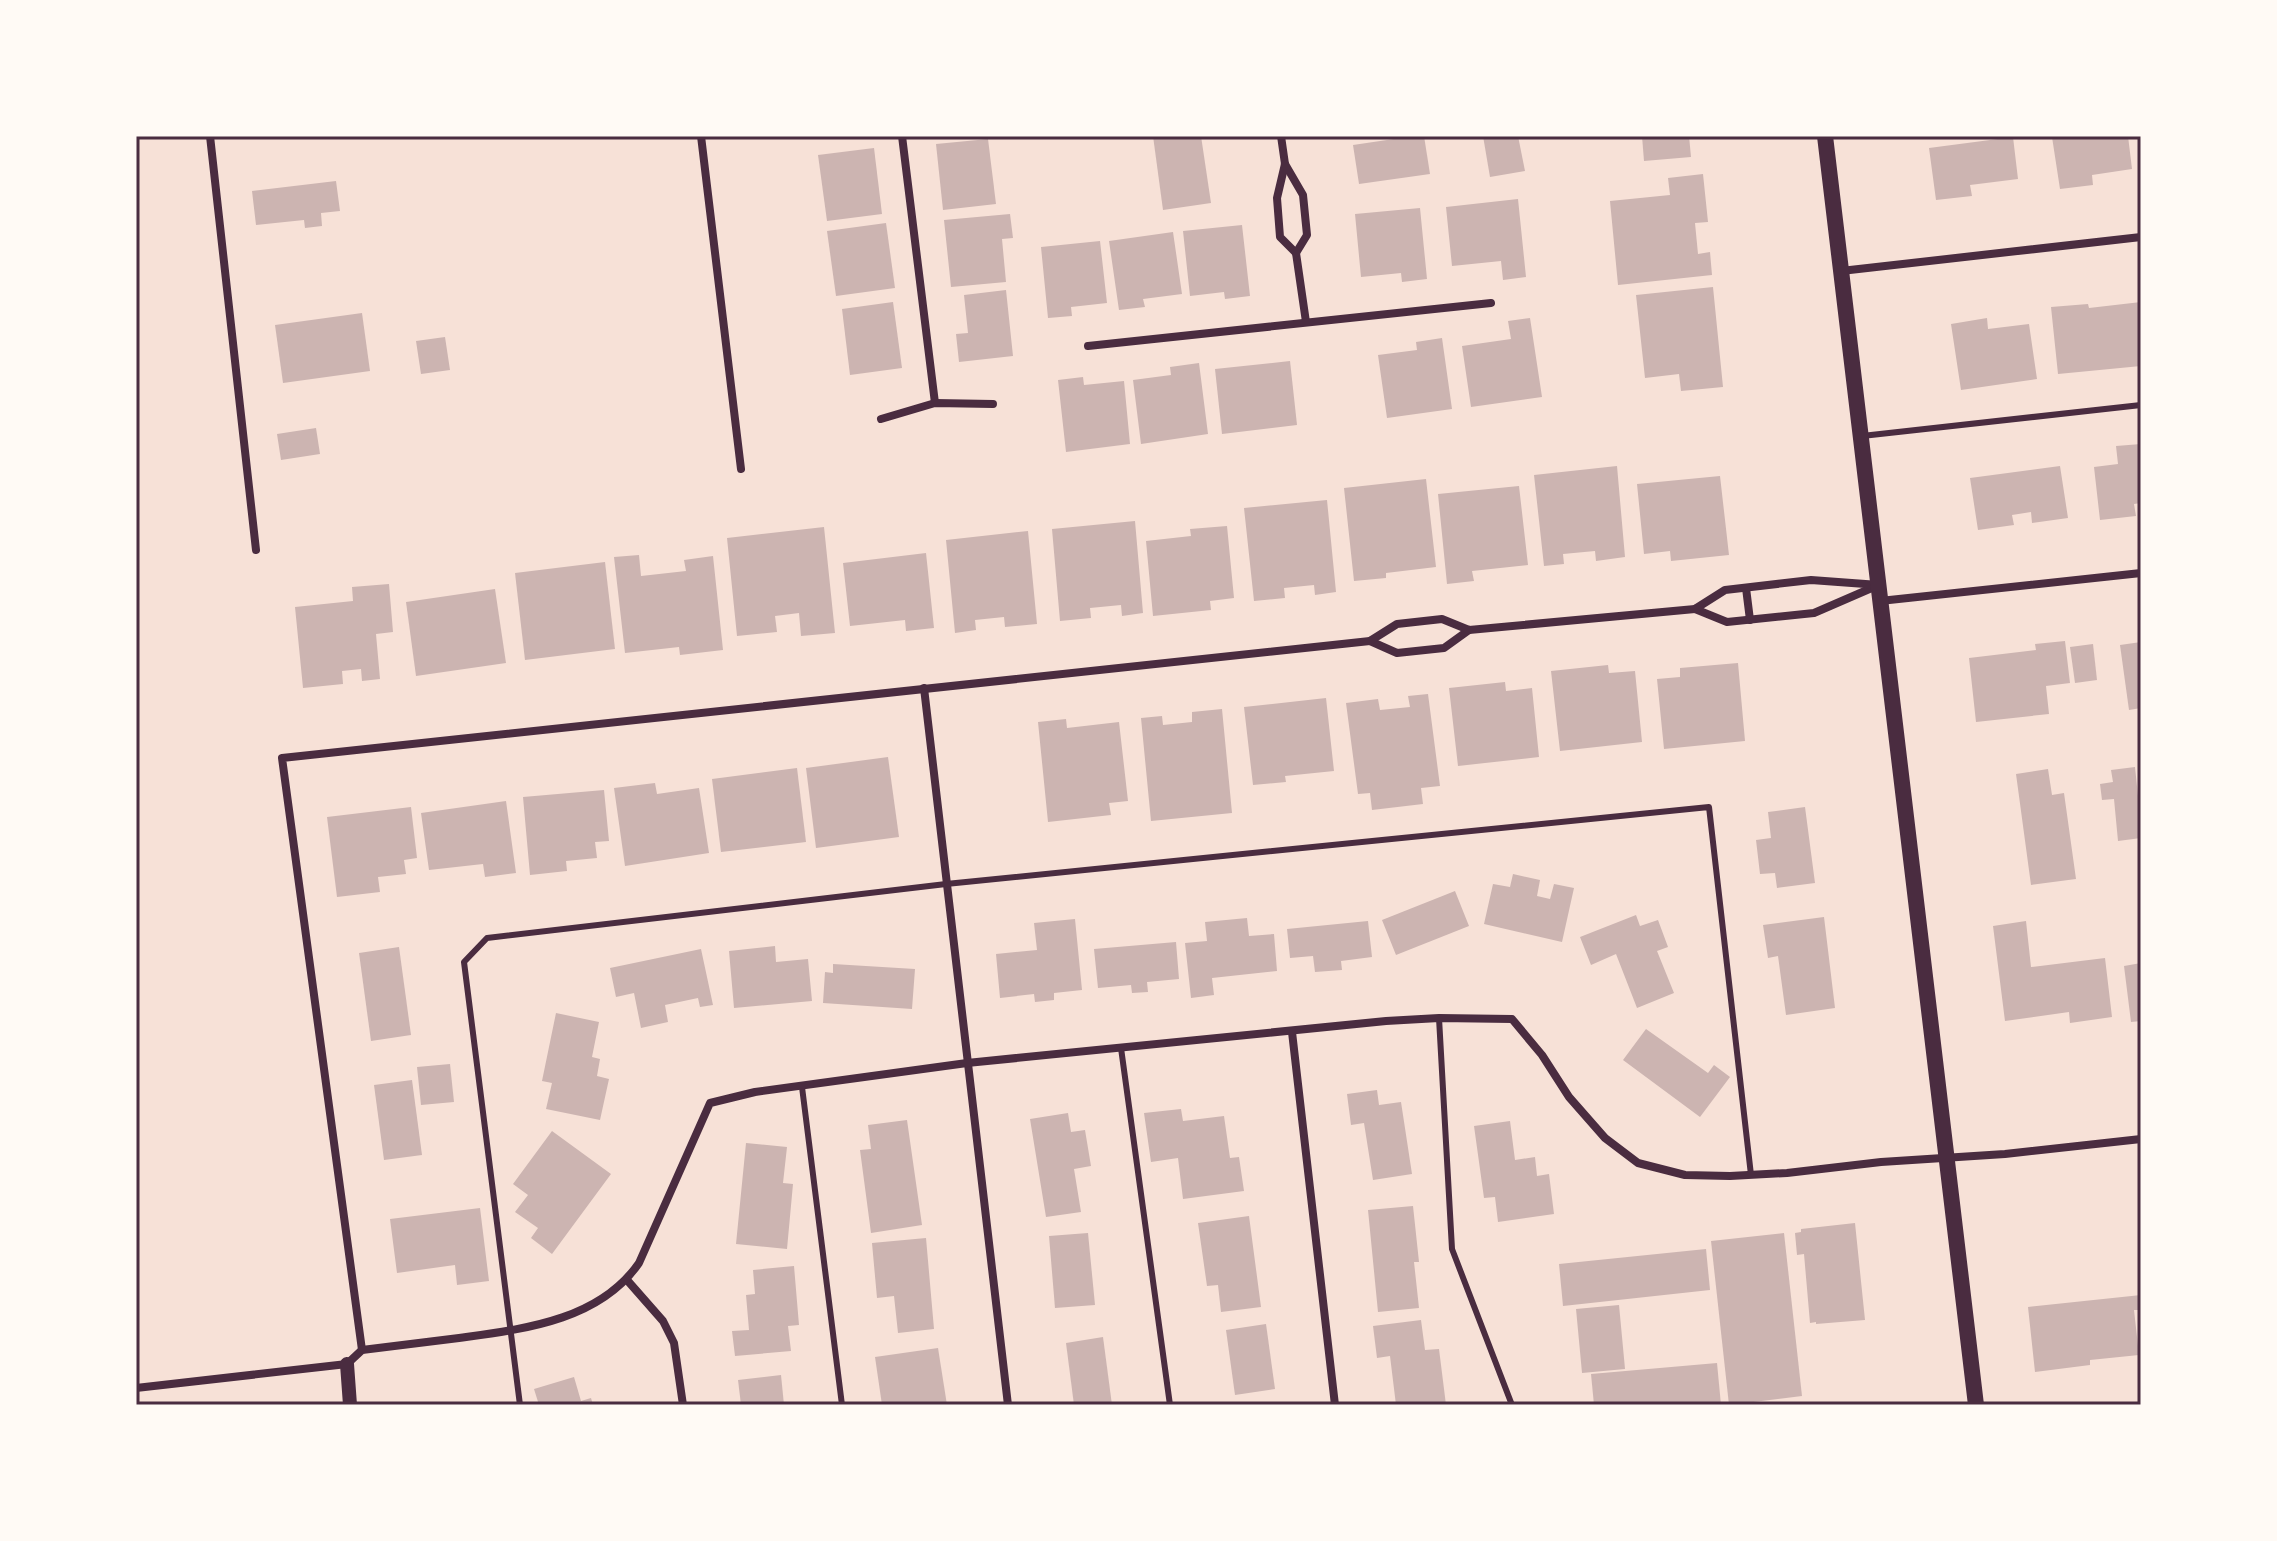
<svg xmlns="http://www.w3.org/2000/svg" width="2277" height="1541" viewBox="0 0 2277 1541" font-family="'Source Sans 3',sans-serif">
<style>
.building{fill:#ccb4b1}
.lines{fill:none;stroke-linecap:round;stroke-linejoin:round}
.service{stroke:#4a2c40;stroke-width:6}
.minor{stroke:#4a2c40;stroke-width:8}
.tertiary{stroke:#4a2c40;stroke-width:14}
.secondary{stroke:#4a2c40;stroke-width:16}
.neatline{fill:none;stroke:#4a2c40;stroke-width:3}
</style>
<rect width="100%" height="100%" fill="#f7e1d7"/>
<g class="building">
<path d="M1153 136H1201L1211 203 1163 210Z"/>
<path d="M1414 136H1424L1430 174 1359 184 1353 145Z"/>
<path d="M1483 136H1518L1525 171 1490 177Z"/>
<path d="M1642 136H1689L1691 157 1644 161Z"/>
<path d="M2063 136H2128L2132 169 2092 175 2093 185 2060 189 2052 137Z"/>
<path d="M2013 137 2018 179 1970 185 1972 196 1936 200 1929 148Z"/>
<path d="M988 139 996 204 943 210 936 144Z"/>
<path d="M874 148 882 214 827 221 818 155Z"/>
<path d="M1703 174 1708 222 1695 223 1698 254 1710 252 1712 275 1618 285 1610 201 1670 195 1668 178Z"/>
<path d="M336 181 340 211 321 213 322 226 305 228 304 220 256 225 252 191Z"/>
<path d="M1518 199 1526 277 1503 280 1501 261 1452 266 1446 207Z"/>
<path d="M1420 208 1427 279 1402 282 1401 273 1361 277 1355 214Z"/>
<path d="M1010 214 1013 238 1002 239 1006 282 951 287 944 220Z"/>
<path d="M886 223 895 288 836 296 827 231Z"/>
<path d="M1242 225 1250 296 1225 299 1224 292 1190 296 1183 231Z"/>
<path d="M1173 232 1182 294 1143 299 1145 307 1119 310 1109 241Z"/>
<path d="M1100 241 1107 303 1071 307 1072 316 1048 318 1041 247Z"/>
<path d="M1713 287 1723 387 1681 391 1679 374 1645 378 1636 295Z"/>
<path d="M1006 290 1013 356 959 362 956 334 968 333 964 295Z"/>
<path d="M893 302 902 368 850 375 842 309Z"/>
<path d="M2141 302V366L2058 374 2051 307 2088 304 2089 308Z"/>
<path d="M362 313 370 371 283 383 275 325Z"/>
<path d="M1530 318 1542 397 1471 407 1462 346 1511 339 1508 321Z"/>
<path d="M1987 318 1988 329 2029 324 2037 379 1961 390 1951 324Z"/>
<path d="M445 337 450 370 421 374 416 341Z"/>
<path d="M1442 338 1452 409 1387 418 1378 355 1417 350 1416 342Z"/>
<path d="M1290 361 1297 425 1222 434 1215 369Z"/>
<path d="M1199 363 1208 434 1141 444 1133 380 1171 375 1170 367Z"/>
<path d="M1083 377 1084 385 1124 381 1130 444 1066 452 1058 380Z"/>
<path d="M316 428 320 454 281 460 277 434Z"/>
<path d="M2141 444V503L2134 504 2136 516 2100 520 2094 467 2118 464 2116 446Z"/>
<path d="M1617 466 1625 557 1596 561 1595 551 1563 554 1564 564 1544 566 1534 475Z"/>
<path d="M2060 466 2068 518 2032 523 2031 512 2012 515 2014 525 1978 530 1970 478Z"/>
<path d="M1720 476 1729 555 1671 561 1670 551 1644 554 1637 484Z"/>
<path d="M1426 479 1436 567 1386 573V578L1354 581 1344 488Z"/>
<path d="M1519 486 1528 565 1472 571 1474 581 1447 584 1438 494Z"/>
<path d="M1327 500 1336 592 1315 595 1314 585 1284 588 1285 598 1254 601 1244 508Z"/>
<path d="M1135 521 1143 613 1122 616 1121 605 1090 608 1091 618 1060 621 1052 529Z"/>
<path d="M1227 526 1234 598 1210 601 1211 610 1153 616 1146 541 1191 536 1190 529Z"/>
<path d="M824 527 835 633 801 636 799 613 775 616 777 632 737 636 727 538Z"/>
<path d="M1028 531 1037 624 1005 627 1004 617 975 620 976 630 955 633 946 540Z"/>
<path d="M926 553 934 628 906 631 905 620 850 626 843 563Z"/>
<path d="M639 555 641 576 686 571 684 560 713 556 723 650 680 655 679 647 625 653 614 557Z"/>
<path d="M605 562 615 649 525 660 515 573Z"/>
<path d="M389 584 393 632 376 634 380 679 362 681 361 669 342 671 343 684 303 688 295 607 353 601 352 587Z"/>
<path d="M495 589 506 663 416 676 406 602Z"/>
<path d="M2065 641 2070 683 2046 686 2049 714 1976 722 1969 658 2036 650 2035 644Z"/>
<path d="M2141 642V708L2129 710 2120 645Z"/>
<path d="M2093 644 2097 680 2075 683 2070 647Z"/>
<path d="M1738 663 1745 741 1664 749 1657 679 1680 677V668Z"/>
<path d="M1608 665 1609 673 1635 671 1642 742 1560 751 1551 671Z"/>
<path d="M1505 682 1506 691 1532 688 1539 757 1458 766 1449 688Z"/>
<path d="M1428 694 1440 786 1421 788 1423 804 1372 810 1370 793 1358 794 1346 703 1378 699 1380 710 1410 707 1408 696Z"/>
<path d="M1326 698 1334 771 1285 776 1286 782 1253 785 1244 707Z"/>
<path d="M1222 709 1232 813 1151 821 1141 718 1162 716 1163 725 1192 722V712Z"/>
<path d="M1066 719 1067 728 1119 722 1128 801 1109 803 1111 815 1048 822 1038 722Z"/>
<path d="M888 757 899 837 816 848 806 768Z"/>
<path d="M2135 767 2138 796H2141V838L2118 841 2114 799 2102 800 2100 784 2113 782 2111 770Z"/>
<path d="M797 768 806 842 721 852 712 779Z"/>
<path d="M2048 769 2052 795 2064 793 2076 879 2031 885 2016 774Z"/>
<path d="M655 783 657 794 699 788 709 853 625 866 614 788Z"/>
<path d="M604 790 609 841 595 842 597 858 566 861 567 871 530 875 523 797Z"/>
<path d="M506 801 516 873 485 877 483 864 429 870 421 813Z"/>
<path d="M411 807 417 858 404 860 406 874 378 877 380 892 337 897 327 817Z"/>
<path d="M1805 807 1815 883 1777 888 1775 873 1760 874 1756 840 1771 838 1768 812Z"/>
<path d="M1513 874 1540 880 1537 896 1550 899 1554 884 1574 888 1562 942 1484 924 1493 884 1510 887Z"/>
<path d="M1455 891 1469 926 1396 955 1382 920Z"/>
<path d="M1636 915 1640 926 1658 920 1668 947 1657 951 1674 993 1637 1008 1616 954 1591 965 1580 937Z"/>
<path d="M1824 917 1835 1008 1786 1015 1778 956 1768 958 1763 925Z"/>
<path d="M1247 918 1249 936 1274 934 1277 971 1212 978 1214 995 1191 998 1185 943 1207 941 1205 922Z"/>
<path d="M1075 919 1082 990 1054 993V1000L1035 1002 1034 994 1000 998 996 954 1037 950 1034 923Z"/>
<path d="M1368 921 1372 957 1341 961 1342 970 1315 972 1313 956 1290 958 1287 929Z"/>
<path d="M2026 921 2031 967 2105 958 2112 1017 2070 1023 2069 1012 2005 1021 1993 926Z"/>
<path d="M1176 942 1179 979 1147 982 1148 992 1132 993 1131 985 1098 988 1094 949Z"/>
<path d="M775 946 776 962 808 959 812 1001 734 1008 729 951Z"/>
<path d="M399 947 411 1035 371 1041 359 953Z"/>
<path d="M701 949 713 1005 700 1007 698 998 665 1005 668 1022 641 1028 634 993 616 997 610 968Z"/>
<path d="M2141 963V1021L2131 1022 2124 966Z"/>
<path d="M833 964 915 969 912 1009 823 1003 825 972 833 973Z"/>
<path d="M556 1013 599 1022 592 1057 600 1059 597 1076 609 1079 600 1120 546 1109 552 1083 542 1081Z"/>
<path d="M1646 1029 1708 1073 1714 1065 1730 1077 1700 1117 1623 1060Z"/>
<path d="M450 1064 454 1102 421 1105 417 1067Z"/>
<path d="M412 1080 422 1155 384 1160 374 1085Z"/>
<path d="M1377 1090 1379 1105 1401 1102 1412 1174 1373 1180 1364 1123 1351 1125 1347 1094Z"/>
<path d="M1181 1109 1183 1121 1224 1116 1230 1158 1239 1157 1244 1191 1183 1199 1178 1158 1151 1162 1144 1113Z"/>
<path d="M1068 1113 1071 1132 1085 1130 1091 1166 1074 1169 1081 1212 1046 1217 1030 1119Z"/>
<path d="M907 1120 922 1225 871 1233 860 1150 871 1149 868 1125Z"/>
<path d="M1510 1121 1515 1160 1535 1157 1537 1176 1549 1174 1554 1214 1498 1222 1495 1197 1484 1198 1474 1126Z"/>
<path d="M552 1131 611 1174 552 1254 531 1238 538 1228 515 1212 528 1195 513 1184Z"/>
<path d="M746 1143 787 1147 783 1183 793 1184 787 1249 736 1244Z"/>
<path d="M1413 1206 1419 1262H1414L1419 1308 1378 1312 1368 1210Z"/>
<path d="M480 1208 489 1281 457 1285 455 1265 397 1273 390 1219Z"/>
<path d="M1249 1216 1261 1307 1221 1312 1218 1285 1207 1286 1198 1223Z"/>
<path d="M1855 1223 1865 1320 1816 1324V1322L1810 1323 1804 1254 1797 1255 1795 1233 1801 1232V1229Z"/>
<path d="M1088 1233 1095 1305 1055 1308 1049 1236Z"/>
<path d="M1784 1233 1802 1396 1729 1405 1711 1241Z"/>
<path d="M926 1238 934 1329 898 1333 894 1296 877 1298 872 1243Z"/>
<path d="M1706 1249 1710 1290 1563 1306 1559 1264Z"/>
<path d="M794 1266 799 1325 788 1326 791 1351 735 1356 732 1331 749 1330 746 1295 755 1294 753 1270Z"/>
<path d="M2141 1295V1310H2134L2139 1355 2090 1360V1365L2035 1372 2028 1307Z"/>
<path d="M1619 1305 1625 1369 1582 1373 1576 1309Z"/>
<path d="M1421 1320 1425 1350 1439 1349 1446 1405H1396L1390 1356 1377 1358 1373 1326Z"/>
<path d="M1266 1324 1275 1389 1235 1395 1226 1330Z"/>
<path d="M1103 1337 1112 1405H1074L1066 1343Z"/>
<path d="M938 1348 947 1405H882L875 1357Z"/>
<path d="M1717 1363 1721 1405H1594L1591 1374Z"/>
<path d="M781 1375 784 1405H741L738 1380Z"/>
<path d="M574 1377 581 1401 591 1398 593 1405H539L534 1389Z"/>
</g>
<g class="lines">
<g class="service">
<path d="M1862 436 2141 405"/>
<path d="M1439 1018 1452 1249 1512 1405"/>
<path d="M1121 1048 1170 1405"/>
<path d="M802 1087 842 1405"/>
<path d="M520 1405 464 962 487 938 946 884 1709 807 1751 1175"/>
</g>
<g class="minor">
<path d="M210 136 256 550"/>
<path d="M701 136 741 469"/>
<path d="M902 136 935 403"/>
<path d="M1281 136 1285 164 1277 198 1280 237 1296 253 1306 322"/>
<path d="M1285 164 1303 195 1307 235 1296 253"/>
<path d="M1841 271 2141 237"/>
<path d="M1088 346 1491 303"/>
<path d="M881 419 935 403 993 404"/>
<path d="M1746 588 1750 620"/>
<path d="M1880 601 2141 573"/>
<path d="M1695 609 1727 622 1814 613 1874 587"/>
<path d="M1370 641 1397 653 1444 648 1469 630"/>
<path d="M924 688 1008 1405"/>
<path d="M1292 1032 1335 1405"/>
<path d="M627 1280 663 1321 674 1343 683 1405"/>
<path d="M362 1350 282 758 1370 641 1397 624 1442 619 1469 630 1695 609 1725 590 1811 580 1879 585"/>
<path d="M136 1388 347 1364 362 1350C394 1346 426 1342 459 1338 523 1329 599 1321 639 1263L710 1103 755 1092 967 1063 1386 1021 1439 1018 1512 1019 1542 1055 1569 1097 1605 1138 1638 1163 1685 1175 1730 1176 1787 1173 1881 1162 2005 1154 2141 1139"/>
</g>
<path class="tertiary" d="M347 1364 350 1405"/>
<path class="secondary" d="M1825 136 1976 1405"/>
</g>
<rect width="2277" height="1541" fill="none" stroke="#fffaf5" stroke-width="276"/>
<rect x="138" y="138" width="2001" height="1265" class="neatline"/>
</svg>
